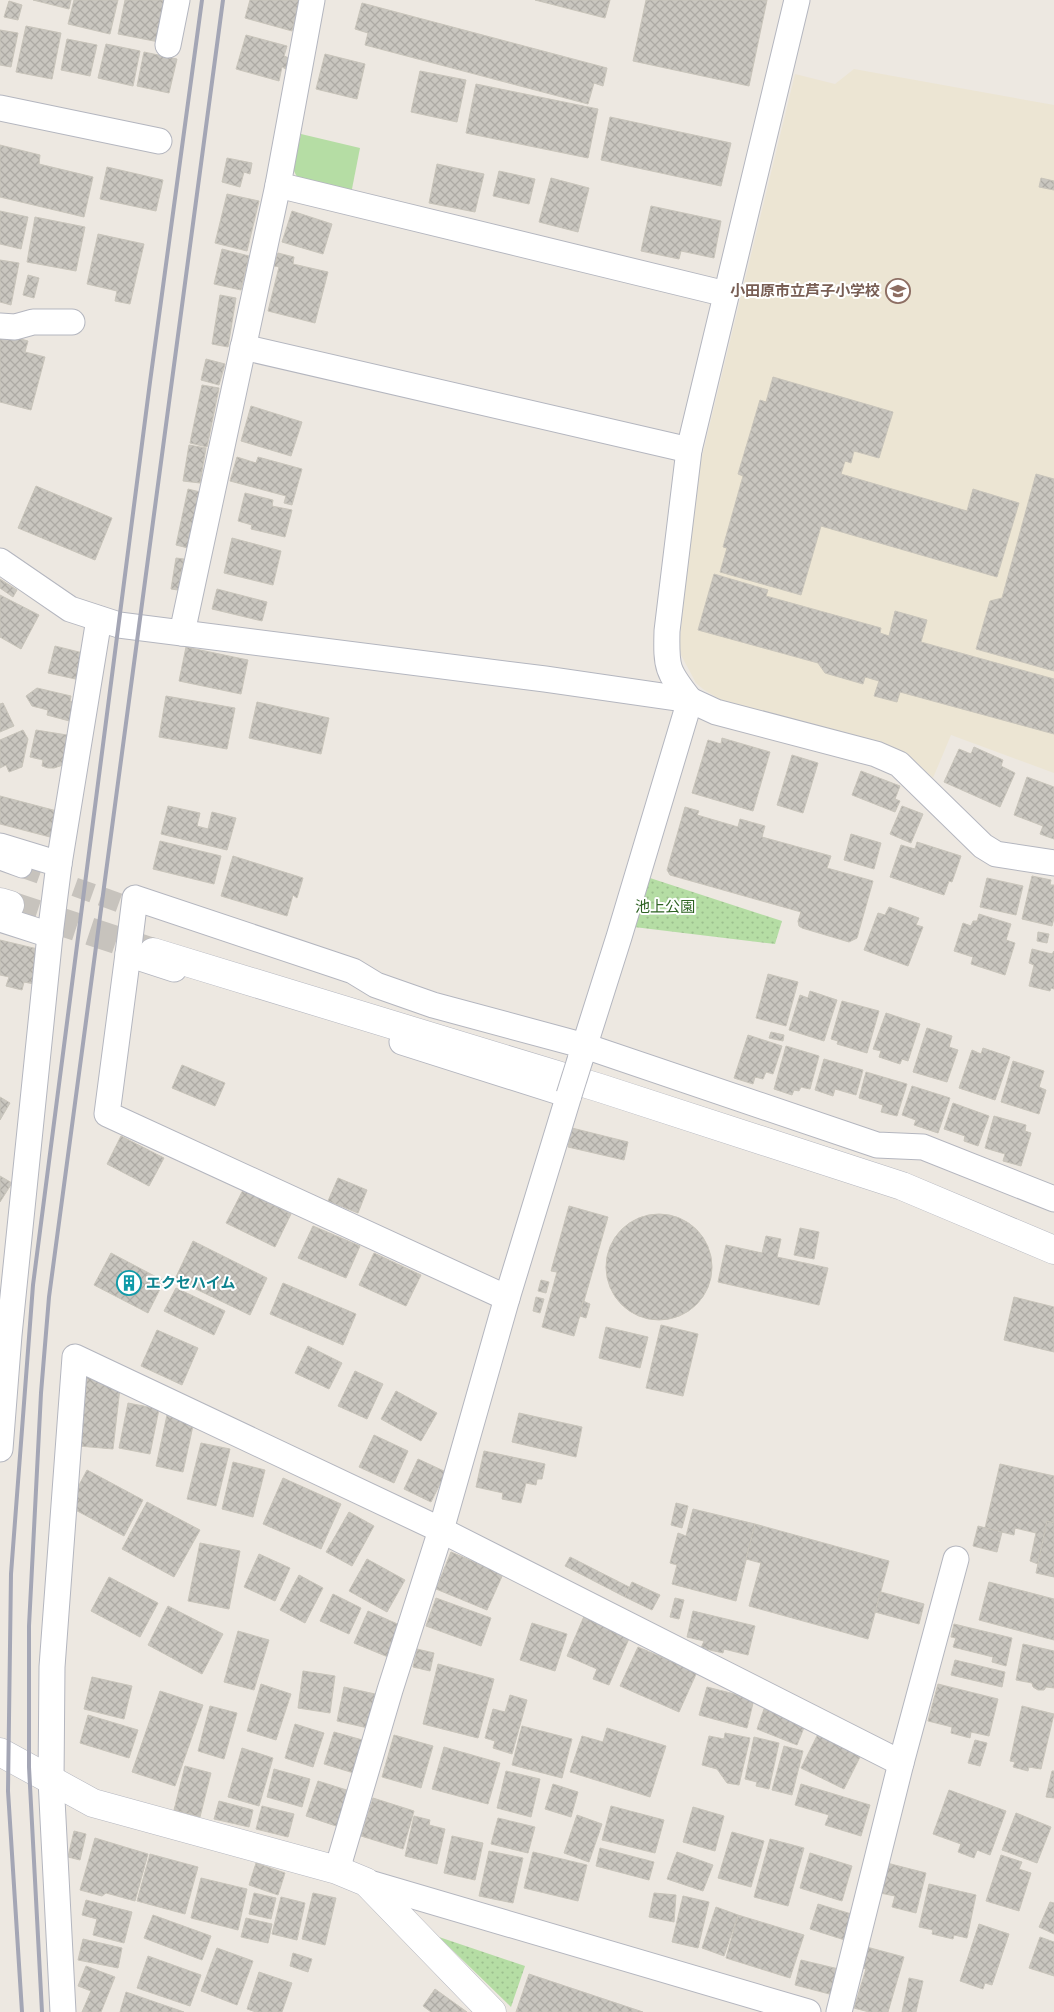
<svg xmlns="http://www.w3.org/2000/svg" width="1054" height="2012" viewBox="0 0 1054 2012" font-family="'Public Sans','Noto Sans JP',sans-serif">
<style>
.education{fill:#ece5d3}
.grass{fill:#b5dda4}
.park{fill:url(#park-dots)}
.building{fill:url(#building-cross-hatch);stroke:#c8c4ba}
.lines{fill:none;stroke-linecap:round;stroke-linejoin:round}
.pedestrian-tunnel{stroke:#c7c3bd;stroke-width:19;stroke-dasharray:19 9;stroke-linecap:butt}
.tertiary-tunnel{stroke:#c7c3bd;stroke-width:28;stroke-dasharray:28 14;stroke-linecap:butt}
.pedestrian-casing{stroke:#b4b6bf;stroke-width:21}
.minor-casing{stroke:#b4b6bf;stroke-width:27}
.tertiary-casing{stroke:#b4b6bf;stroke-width:29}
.pedestrian{stroke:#fff;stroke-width:19}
.minor{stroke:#fff;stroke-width:25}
.tertiary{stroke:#fff;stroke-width:28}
.rail{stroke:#a4a6b5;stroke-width:4}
.minor-bridge-casing{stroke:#b4b6bf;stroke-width:27;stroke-linecap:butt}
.minor-bridge{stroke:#fff;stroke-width:25}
.labels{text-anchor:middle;stroke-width:4;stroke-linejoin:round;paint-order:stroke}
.education-label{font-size:15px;font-weight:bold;fill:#785e54;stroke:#fff;text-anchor:end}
.park-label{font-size:15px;fill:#2e6323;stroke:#fff}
.culture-label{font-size:15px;font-weight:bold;fill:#0d838f;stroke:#fff;text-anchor:start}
</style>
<defs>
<pattern id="park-dots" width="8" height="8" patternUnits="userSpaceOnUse" patternTransform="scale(1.25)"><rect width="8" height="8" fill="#b5dda4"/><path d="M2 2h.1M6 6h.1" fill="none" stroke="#9cbe8e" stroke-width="1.8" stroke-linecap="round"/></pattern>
<pattern id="building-cross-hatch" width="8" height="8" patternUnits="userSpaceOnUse" patternTransform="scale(1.25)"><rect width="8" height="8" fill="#c9c6bf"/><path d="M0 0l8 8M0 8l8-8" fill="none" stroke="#adaaa4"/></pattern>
</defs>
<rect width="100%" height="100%" fill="#ede8e1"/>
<path class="education" d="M854 69 1054 105V773L951 735 933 778 914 760 893 748 722 701 703 689 696 683 681 655 679 646 697 477 795 74 835 84Z"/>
<path class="grass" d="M301 134 360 148 351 194 298 179 293 169Z"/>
<g class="park">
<path d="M650 878 782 921 775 944 634 927Z"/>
<path d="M439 1937 525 1966 511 2007Z"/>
</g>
<g class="building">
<path d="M33 0H71L69 9Z"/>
<path d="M74 0H118L110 34 68 24Z"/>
<path d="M125 0H168L159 42 118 34Z"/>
<path d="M250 0H300L292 31 245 18Z"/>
<path d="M535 0H610L605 18Z"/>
<path d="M646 0H767L749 86 633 61Z"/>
<path d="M9 1 22 5 18 20 4 17Z"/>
<path d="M362 3 607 68 603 86 594 83 588 104 365 45 368 33 355 29Z"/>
<path d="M26 26 61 33 52 79 16 72Z"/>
<path d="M0 30 18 33 11 67 0 65Z"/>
<path d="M246 35 287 46 284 56 289 58 286 69 282 67 279 81 236 69Z"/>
<path d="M67 39 97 45 90 76 61 70Z"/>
<path d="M106 44 140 51 133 86 98 78Z"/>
<path d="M144 52 177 59 169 93 137 86Z"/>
<path d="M325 54 365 64 357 99 316 89Z"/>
<path d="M420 71 466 80 457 122 411 112Z"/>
<path d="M476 84 598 109 588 158 466 133Z"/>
<path d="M610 117 731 143 721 186 601 160Z"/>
<path d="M0 145 40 155 39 164 93 177 84 217 0 197Z"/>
<path d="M227 158 252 163 250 174 244 172 240 187 222 182Z"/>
<path d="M437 164 484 174 475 212 429 203Z"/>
<path d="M107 167 163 180 156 211 100 199Z"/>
<path d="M499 171 535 179 529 204 493 196Z"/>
<path d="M551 178 589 188 578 232 539 222Z"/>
<path d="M1041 178 1054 181V190L1039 187Z"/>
<path d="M227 194 259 201 247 251 215 243Z"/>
<path d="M651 206 721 221 714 258 681 251 679 259 641 251Z"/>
<path d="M0 211 28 217 21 249 0 244Z"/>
<path d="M292 211 332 224 323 254 282 242Z"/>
<path d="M35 217 85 227 76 271 27 262Z"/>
<path d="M98 234 144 244 130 304 115 301 117 291 87 284Z"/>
<path d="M222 249 249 256 241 290 214 284Z"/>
<path d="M278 253 294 257 293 264 328 272 315 323 268 311 279 267 274 266Z"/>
<path d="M0 260 19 263 11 305 0 302Z"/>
<path d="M28 275 39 278 34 298 23 295Z"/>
<path d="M220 295 236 298 228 347 212 344Z"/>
<path d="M0 333 28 341 25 352 45 357 31 410 0 402Z"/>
<path d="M206 359 225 364 219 385 201 380Z"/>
<path d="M773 377 893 412 879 458 854 451 851 463 845 461 841 474 967 511 973 489 1019 503 997 577 821 526 801 595 720 572 727 548 723 547 743 476 738 474 760 400 766 402Z"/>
<path d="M202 385 219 388 207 447 190 443Z"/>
<path d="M251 406 302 422 291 456 241 441Z"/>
<path d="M189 445 206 448 200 483 183 481Z"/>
<path d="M237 457 256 463 258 457 302 469 292 505 284 503 286 496 230 481Z"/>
<path d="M1036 474 1054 479V671L976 649 990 601 1002 598Z"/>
<path d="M36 486 112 518 95 560 18 528Z"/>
<path d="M188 489 200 492 188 548 176 545Z"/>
<path d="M245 493 273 500 272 506 292 510 285 537 251 529 252 525 238 521Z"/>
<path d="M232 538 281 551 273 585 224 573Z"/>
<path d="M176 558 184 559 178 590 171 589Z"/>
<path d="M714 574 768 590 766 596 881 628 880 633 889 636 895 611 927 620 921 642 1054 679V734L900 692 897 702 874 696 879 681 865 677 863 684 825 673 818 663 698 630Z"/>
<path d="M0 579 17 590 13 597 0 588Z"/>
<path d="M217 589 267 602 262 621 212 609Z"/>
<path d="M0 595 39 615 21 649 0 637Z"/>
<path d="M55 646 87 654 80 680 48 673Z"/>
<path d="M186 647 248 660 241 694 179 681Z"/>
<path d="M37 688 71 696 70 701 78 703 73 722 47 715 48 710 32 706 26 696Z"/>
<path d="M166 696 235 708 227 749 159 737Z"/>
<path d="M257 702 329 718 321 754 249 738Z"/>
<path d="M3 703 14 726 0 732V704Z"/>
<path d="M23 730 28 739 22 767 9 772 6 765 0 768V740Z"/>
<path d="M36 730 67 735 71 740 66 764 54 768H48L42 766 43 760 30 757Z"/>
<path d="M722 738 770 752 753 811 692 793 708 740 721 744Z"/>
<path d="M974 747 1003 760 1001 766 1015 773 1000 807 944 782 959 749 971 754Z"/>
<path d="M792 755 818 763 803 813 777 805Z"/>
<path d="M861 771 900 786 895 799 900 801 895 812 852 795Z"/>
<path d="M1027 777 1054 787V839L1040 834 1043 826 1014 815Z"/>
<path d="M0 796 57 811 50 837 0 824Z"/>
<path d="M168 806 200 813 197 826 208 829 212 812 236 818 227 850 161 834Z"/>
<path d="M902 806 923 814 911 843 890 834Z"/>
<path d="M685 807 699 811 697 815 738 827 740 819 765 826 762 837 831 856 827 868 873 881 857 938 849 942 802 928 799 926 798 921 801 912 670 875 667 870Z"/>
<path d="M851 834 881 843 874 869 844 860Z"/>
<path d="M160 841 221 856 214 884 153 869Z"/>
<path d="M917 842 961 856 952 882 949 881 944 895 890 877 901 845 915 849Z"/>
<path d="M233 856 303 878 297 898 293 895 287 916 221 896Z"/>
<path d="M1032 876 1051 880 1050 885H1054V918L1052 926 1022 919Z"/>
<path d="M987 878 1023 886 1016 915 980 907Z"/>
<path d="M889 907 919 918 916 925 923 927 908 966 864 950 878 913 885 915Z"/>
<path d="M979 914 1011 924 1006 940 1015 943 1005 975 971 964 973 957 954 951 963 923 971 926 973 921H977Z"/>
<path d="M1038 932 1049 934 1047 943 1037 941Z"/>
<path d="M0 940 42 950 34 984 24 982 22 990 6 986 9 977 0 975Z"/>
<path d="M1032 949 1052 954 1054 951V989L1051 988 1050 991 1029 986 1034 965 1029 963Z"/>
<path d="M768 974 798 982 786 1026 756 1018Z"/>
<path d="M810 991 837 1000 824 1041 789 1030 800 995 808 998Z"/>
<path d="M842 1001 879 1011 867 1053 837 1044 838 1041 831 1039Z"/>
<path d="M886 1013 920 1024 908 1061 902 1059 900 1064 879 1057 881 1051 873 1049Z"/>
<path d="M927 1028 952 1036 949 1047 958 1050 947 1082 913 1072Z"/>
<path d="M771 1032 784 1035 783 1041 769 1038Z"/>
<path d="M748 1035 782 1046 773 1074 766 1072 763 1079 755 1077 753 1084 734 1078Z"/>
<path d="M786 1046 819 1056 810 1089 801 1087 799 1091 794 1090 792 1095 774 1089Z"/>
<path d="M983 1048 1010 1057 995 1100 959 1088 972 1050 981 1054Z"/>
<path d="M824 1059 863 1070 856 1095 835 1089 833 1096 815 1090Z"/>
<path d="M1013 1061 1044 1071 1039 1087 1046 1090 1039 1114 1001 1102Z"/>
<path d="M182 1065 225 1083 215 1106 172 1088Z"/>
<path d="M866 1072 907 1084 897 1116 881 1112 883 1105 859 1098Z"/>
<path d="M912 1086 950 1098 938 1133 914 1125 916 1120 902 1115Z"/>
<path d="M0 1097 10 1103 0 1120Z"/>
<path d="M953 1103 989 1116 978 1146 964 1141 965 1136 944 1129Z"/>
<path d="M994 1116 1026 1125 1025 1131 1031 1133 1021 1166 1003 1161 1005 1154 985 1148Z"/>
<path d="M572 1128 628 1142 624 1160 568 1147Z"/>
<path d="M121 1136 164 1158 149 1186 107 1164Z"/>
<path d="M0 1176 12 1183 0 1202Z"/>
<path d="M338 1178 367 1190 358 1213 328 1201Z"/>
<path d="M243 1190 291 1214 275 1247 226 1223Z"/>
<path d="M569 1206 608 1217 574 1336 542 1327 557 1272 551 1271Z"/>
<circle cx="659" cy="1267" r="53"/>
<path d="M313 1226 360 1246 346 1278 298 1258Z"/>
<path d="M800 1228 819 1232 814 1259 794 1255Z"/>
<path d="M766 1236 781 1239 777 1257 828 1268 819 1305 718 1282 726 1245 762 1253Z"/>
<path d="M193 1241 267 1278 250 1315 175 1279Z"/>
<path d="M111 1253 164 1281 148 1313 94 1285Z"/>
<path d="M374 1253 421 1275 406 1306 359 1285Z"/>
<path d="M541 1280 549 1282 546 1293 538 1291Z"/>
<path d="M283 1283 356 1314 343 1345 270 1314Z"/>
<path d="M176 1288 225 1311 214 1335 164 1311Z"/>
<path d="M536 1297 544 1299 540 1313 533 1311Z"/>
<path d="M1014 1297 1054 1307V1352L1004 1340Z"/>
<path d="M583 1301 590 1304 586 1318 580 1316Z"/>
<path d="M661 1325 698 1334 683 1396 646 1388Z"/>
<path d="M606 1327 648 1337 640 1368 599 1358Z"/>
<path d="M157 1330 198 1348 182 1385 141 1366Z"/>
<path d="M308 1346 342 1363 329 1389 295 1373Z"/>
<path d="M355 1371 383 1384 367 1419 338 1406Z"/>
<path d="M87 1374 120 1388 113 1449 79 1446Z"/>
<path d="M396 1391 437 1413 421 1441 381 1419Z"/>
<path d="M128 1403 159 1409 150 1454 119 1448Z"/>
<path d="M519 1413 582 1427 576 1457 512 1442Z"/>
<path d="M167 1415 194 1421 183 1472 156 1466Z"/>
<path d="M374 1435 408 1451 394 1483 359 1467Z"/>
<path d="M201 1443 230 1449 216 1506 187 1499Z"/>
<path d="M484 1451 545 1464 542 1479H537L536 1485 526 1483 521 1503 502 1499 503 1493 476 1487Z"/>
<path d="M418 1459 446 1472 431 1502 404 1489Z"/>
<path d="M233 1462 265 1470 253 1517 222 1509Z"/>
<path d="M1000 1464 1054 1476V1523L1047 1521 1038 1564 1030 1561 1036 1533 1015 1528 1014 1535 985 1528Z"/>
<path d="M87 1470 143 1500 124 1536 68 1506Z"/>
<path d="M283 1478 341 1504 321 1549 263 1524Z"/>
<path d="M147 1502 200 1530 174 1577 122 1549Z"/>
<path d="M676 1503 688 1506 682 1528 671 1525Z"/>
<path d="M693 1509 755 1524 736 1601 672 1584 677 1565 670 1563 678 1533 686 1536Z"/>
<path d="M349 1512 374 1526 352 1566 326 1552Z"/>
<path d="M1047 1521 1054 1523V1577L1036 1573Z"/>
<path d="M755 1524 889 1561 868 1639 749 1606 761 1563 746 1559Z"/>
<path d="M978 1526 1002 1532 997 1552 973 1546Z"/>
<path d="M200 1543 240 1551 229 1609 188 1601Z"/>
<path d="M451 1552 503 1574 487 1610 436 1589Z"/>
<path d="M259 1554 290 1568 275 1601 244 1587Z"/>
<path d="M570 1557 629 1587 625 1597 565 1566Z"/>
<path d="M367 1559 405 1580 387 1612 349 1591Z"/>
<path d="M299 1575 323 1588 305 1623 280 1610Z"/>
<path d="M109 1577 158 1603 140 1637 91 1611Z"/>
<path d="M632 1582 660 1595 652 1610 625 1597Z"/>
<path d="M989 1582 1054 1599V1640L979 1620Z"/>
<path d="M881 1592 924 1604 919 1624 875 1612Z"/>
<path d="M333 1594 361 1608 349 1634 320 1621Z"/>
<path d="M436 1598 491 1618 481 1646 426 1626Z"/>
<path d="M675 1598 684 1600 679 1619 670 1617Z"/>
<path d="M168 1606 223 1634 202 1674 148 1645Z"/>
<path d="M368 1611 402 1626 388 1657 354 1643Z"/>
<path d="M693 1611 755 1626 748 1655 724 1649 723 1653 701 1648 704 1641 687 1637Z"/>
<path d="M585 1614 631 1634 609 1685 593 1679 597 1669 567 1656Z"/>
<path d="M532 1623 567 1634 555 1671 520 1660Z"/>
<path d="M954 1624 1012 1638 1006 1666 992 1662 993 1657 953 1647 956 1638 951 1637Z"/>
<path d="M238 1631 269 1640 254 1690 224 1682Z"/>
<path d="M1023 1644 1054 1651V1688L1046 1687 1044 1690H1038L1033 1687 1032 1683 1016 1680Z"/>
<path d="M638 1647 697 1672 679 1712 620 1686Z"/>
<path d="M417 1649 434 1653 430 1671 413 1667Z"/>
<path d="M955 1660 1005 1672 1002 1687 951 1675Z"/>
<path d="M438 1664 494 1679 478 1738 423 1724Z"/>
<path d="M303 1671 335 1676 330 1713 298 1708Z"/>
<path d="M92 1677 132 1686 124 1719 84 1709Z"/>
<path d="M261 1684 291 1694 276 1740 247 1731Z"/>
<path d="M938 1684 998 1699 989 1736 971 1732 970 1738 951 1733 952 1727 928 1721Z"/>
<path d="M344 1687 375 1694 368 1728 337 1721Z"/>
<path d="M707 1687 754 1699 747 1728 699 1715Z"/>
<path d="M160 1691 203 1705 175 1786 132 1772Z"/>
<path d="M510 1695 527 1700 512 1754 493 1748 495 1741 485 1738 493 1709 505 1712Z"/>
<path d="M210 1706 237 1713 224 1759 198 1751Z"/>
<path d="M1022 1706 1054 1714 1041 1769 1029 1767 1028 1771 1013 1767 1015 1762 1010 1761Z"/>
<path d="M764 1709 805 1725 797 1745 757 1729Z"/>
<path d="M88 1715 138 1730 129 1758 80 1743Z"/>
<path d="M295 1724 324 1733 313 1767 285 1758Z"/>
<path d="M522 1726 572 1739 562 1778 512 1765Z"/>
<path d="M607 1728 666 1746 650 1797 570 1772 582 1736 603 1742Z"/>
<path d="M334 1732 366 1741 357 1774 324 1764Z"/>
<path d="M819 1732 862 1753 844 1789 801 1768Z"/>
<path d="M725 1733 750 1738 739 1785 727 1783 717 1769 702 1765 709 1736 724 1739Z"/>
<path d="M394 1735 433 1746 421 1788 382 1777Z"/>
<path d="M754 1737 779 1743 769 1789 756 1786 757 1782 745 1779Z"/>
<path d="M975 1740 987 1743 980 1766 968 1763Z"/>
<path d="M784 1746 803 1751 792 1795 772 1790Z"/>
<path d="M444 1747 500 1763 488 1804 432 1789Z"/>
<path d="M242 1748 273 1758 259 1806 228 1797Z"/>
<path d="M185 1766 211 1773 200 1817 174 1810Z"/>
<path d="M274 1769 310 1779 302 1807 267 1797Z"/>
<path d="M506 1771 540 1779 531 1817 497 1808Z"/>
<path d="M1052 1771H1054V1798L1046 1797Z"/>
<path d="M318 1781 353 1792 342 1828 306 1816Z"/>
<path d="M553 1784 578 1792 571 1817 545 1809Z"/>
<path d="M801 1784 870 1805 861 1836 825 1825 829 1815 795 1805Z"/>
<path d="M949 1790 1006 1811 990 1855 977 1850 974 1858 958 1852 961 1844 933 1834Z"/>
<path d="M373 1798 414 1811 403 1849 361 1836Z"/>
<path d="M219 1801 253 1810 249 1827 214 1819Z"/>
<path d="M262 1806 294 1814 288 1837 256 1829Z"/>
<path d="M611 1806 664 1820 655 1853 602 1840Z"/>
<path d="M693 1807 724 1816 715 1851 683 1842Z"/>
<path d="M1016 1813 1051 1827 1037 1863 1002 1850Z"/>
<path d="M577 1815 602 1824 589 1862 564 1853Z"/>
<path d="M414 1816 430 1820 429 1825 445 1829 437 1864 405 1856Z"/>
<path d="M498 1818 535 1827 528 1853 491 1844Z"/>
<path d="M74 1831 86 1834 80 1860 68 1857Z"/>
<path d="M732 1832 764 1841 751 1887 718 1878Z"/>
<path d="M452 1836 483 1843 475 1880 444 1873Z"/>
<path d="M95 1838 148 1854 135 1901 106 1893 102 1896 80 1890Z"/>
<path d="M770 1839 804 1848 788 1906 754 1897Z"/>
<path d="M600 1848 654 1862 649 1880 596 1866Z"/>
<path d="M489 1851 523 1858 513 1903 479 1896Z"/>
<path d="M533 1852 587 1865 578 1901 524 1888Z"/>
<path d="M677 1852 713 1865 703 1891 667 1879Z"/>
<path d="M810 1853 852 1866 842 1901 800 1888Z"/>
<path d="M150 1854 198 1867 185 1914 137 1901Z"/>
<path d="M1001 1855 1022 1862 1019 1869 1031 1873 1019 1911 986 1901Z"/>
<path d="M256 1863 285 1873 278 1895 249 1885Z"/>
<path d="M887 1863 926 1873 916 1913 892 1907 895 1896 880 1893Z"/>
<path d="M201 1878 247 1889 238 1930 191 1918Z"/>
<path d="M929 1884 976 1895 967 1938 954 1935 953 1939 932 1934 933 1930 919 1927Z"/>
<path d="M254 1893 276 1898 271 1919 249 1914Z"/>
<path d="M313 1893 336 1898 325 1945 302 1939Z"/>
<path d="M654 1893 676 1895 674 1922 649 1917Z"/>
<path d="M683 1896 709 1902 698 1948 672 1942Z"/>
<path d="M281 1897 305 1903 297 1940 272 1934Z"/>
<path d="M86 1900 132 1912 124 1943 93 1935 97 1919 82 1915Z"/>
<path d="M1050 1902 1054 1903V1934L1039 1927Z"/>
<path d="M818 1904 855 1915 848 1941 810 1929Z"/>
<path d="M716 1907 738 1915 724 1956 702 1948Z"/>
<path d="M153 1915 211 1936 202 1960 144 1938Z"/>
<path d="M738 1915 804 1935 790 1978 726 1958Z"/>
<path d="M246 1918 272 1924 268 1943 241 1937Z"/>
<path d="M979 1924 1009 1934 992 1985 985 1983 983 1989 960 1981Z"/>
<path d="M1040 1937 1054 1942V1976L1029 1968Z"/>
<path d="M83 1939 122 1948 118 1968 78 1960Z"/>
<path d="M863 1946 904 1957 888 2012H869L854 2008 866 1969 857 1966Z"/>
<path d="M217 1948 253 1961 237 2005 201 1991Z"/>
<path d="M293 1953 312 1959 308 1972 290 1966Z"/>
<path d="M148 1956 201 1975 190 2006 137 1988Z"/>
<path d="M801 1960 843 1970 837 1996 795 1985Z"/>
<path d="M86 1966 115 1977 101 2012H82L91 1991 78 1986Z"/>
<path d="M259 1972 292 1983 282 2012H256L247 2009Z"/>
<path d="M529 1974 643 2012H516Z"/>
<path d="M909 1978 923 1981 916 2012H902Z"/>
<path d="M435 1989 467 2012H431L423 2006Z"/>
<path d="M126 1992 184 2012H120Z"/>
</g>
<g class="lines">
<path class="pedestrian-tunnel" d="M22 868 145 912"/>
<path class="tertiary-tunnel" d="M10 905 153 952"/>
<defs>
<path id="pedestrian" d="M0 860 22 868"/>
<g id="minor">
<path d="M168 45 177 0"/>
<path d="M0 108 159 141"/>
<path d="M278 185 726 294"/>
<path d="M0 326 15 327 33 322H72"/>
<path d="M243 347 689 450"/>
<path d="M0 561 70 609 119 625 545 679 690 700 716 712 876 754 899 764 983 846 996 854 1054 863"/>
<path d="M182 633 278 185 312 0"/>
<path d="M0 846 59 864 50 935 9 1335 0 1449"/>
<path d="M59 864 99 619"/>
<path d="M0 919 50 935"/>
<path d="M128 954 107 1114 507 1298"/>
<path d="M174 969 128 954 135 898 353 971 376 985 433 1005 585 1046 877 1145 923 1147 1054 1199"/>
<path d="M580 1060 619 937 690 700C667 671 666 668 667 631L689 450 797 0"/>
<path d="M337 1870 390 1690 441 1530 507 1298 569 1095 402 1042"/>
<path d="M366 1882 808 2012"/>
<path d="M63 2012 51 1780 52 1667 75 1357 441 1530 901 1763"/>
<path d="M839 2012 901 1763 956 1559"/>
</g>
<g id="tertiary">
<path d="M0 902 10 905"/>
<path d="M153 952 600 1088 902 1186 1054 1250"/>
<path d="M0 1752 93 1803 337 1870 366 1882 492 2012"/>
</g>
</defs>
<use href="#pedestrian" class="pedestrian-casing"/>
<use href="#minor" class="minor-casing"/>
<use href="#tertiary" class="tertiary-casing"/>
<use href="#pedestrian" class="pedestrian"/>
<use href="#minor" class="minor"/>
<use href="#tertiary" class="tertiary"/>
<g class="rail">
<path d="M22 2012 8 1791 11 1574 33 1285 150 382 202 0"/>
<path d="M42 2012 29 1767V1626L41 1393 49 1297 223 0"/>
</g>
<defs>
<path id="minor-bridge" d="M569 1095 580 1060"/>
</defs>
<use href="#minor-bridge" class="minor-bridge-casing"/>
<use href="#minor-bridge" class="minor-bridge"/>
</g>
<defs>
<symbol id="school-ring" viewBox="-11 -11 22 22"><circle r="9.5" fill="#fff" stroke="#8d6e63" stroke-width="1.5"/><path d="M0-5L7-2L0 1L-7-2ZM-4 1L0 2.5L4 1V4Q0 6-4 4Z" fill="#8d6e63"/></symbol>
<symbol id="building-ring" viewBox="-11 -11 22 22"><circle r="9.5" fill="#fff" stroke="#0f9aa8" stroke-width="1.5"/><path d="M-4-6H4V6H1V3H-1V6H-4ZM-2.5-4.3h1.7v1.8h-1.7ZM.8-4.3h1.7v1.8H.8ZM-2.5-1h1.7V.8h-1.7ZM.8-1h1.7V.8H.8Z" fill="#0f9aa8"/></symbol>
</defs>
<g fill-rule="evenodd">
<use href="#school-ring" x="884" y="277" width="28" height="28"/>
<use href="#building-ring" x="115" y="1269" width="28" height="28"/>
</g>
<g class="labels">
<g class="education-label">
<text x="880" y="296">小田原市立芦子小学校</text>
</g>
<g class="park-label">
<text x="665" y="912">池上公園</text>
</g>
<g class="culture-label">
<text x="146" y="1288">エクセハイム</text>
</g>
</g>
</svg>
